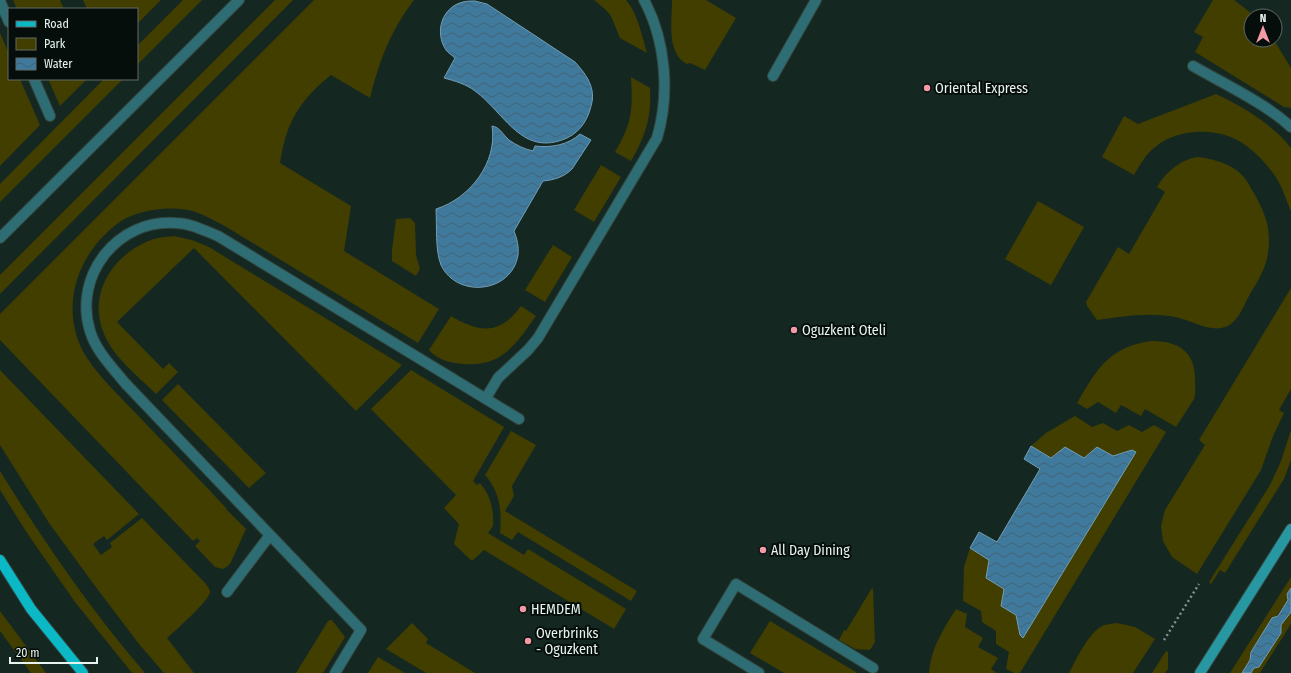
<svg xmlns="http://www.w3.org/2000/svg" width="1291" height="673" viewBox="0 0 1291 673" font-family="'Fira Sans Condensed',sans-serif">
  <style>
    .green { fill: #413e00 }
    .water { fill: url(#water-waves); stroke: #729eb5 }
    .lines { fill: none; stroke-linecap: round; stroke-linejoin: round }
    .lane-casing { stroke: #32443e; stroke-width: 12 }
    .street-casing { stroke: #32443e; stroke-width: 12 }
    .secondary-casing { stroke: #32443e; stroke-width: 12 }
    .primary-casing { stroke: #32443e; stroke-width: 12 }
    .path { stroke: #84938e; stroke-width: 2.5; stroke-dasharray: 2 3; stroke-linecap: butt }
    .lane { stroke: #2f6d74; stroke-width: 10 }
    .street { stroke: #2f6d74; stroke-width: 10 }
    .secondary { stroke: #2797a2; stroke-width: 10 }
    .primary { stroke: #0ab8c6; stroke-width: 10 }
    .poi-dot { fill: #f39aa7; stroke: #060e0b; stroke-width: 1.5 }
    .labels { text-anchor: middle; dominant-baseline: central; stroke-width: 4; stroke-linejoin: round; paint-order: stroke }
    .poi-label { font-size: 14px; fill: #e8f4f0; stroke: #060e0b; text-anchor: start }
  </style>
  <defs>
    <pattern id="water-waves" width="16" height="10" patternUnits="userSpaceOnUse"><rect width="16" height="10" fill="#3f799c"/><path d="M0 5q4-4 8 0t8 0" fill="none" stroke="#426376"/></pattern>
  </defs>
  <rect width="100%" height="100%" fill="#142721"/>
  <path class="green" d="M13,0H60L64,9H17Z
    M83,0H161L137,24V9H87Z
    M183,0H202L137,65V46Z
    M275,0H293L0,294V275Z
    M314,0H414C390,32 380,59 370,98L331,75C299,101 286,123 280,163L351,206L344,251L439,309L418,343L223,225C213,220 203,214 192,211C171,205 134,210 117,224C75,256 58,312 87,358C103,382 128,404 148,426C174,453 201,481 227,509L225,511L227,510L246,529L231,562L228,566L223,569L215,567L195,546L200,541L197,538L193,541L0,340V314Z
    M594,0H626C638,14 642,36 647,53L620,38L611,16L606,10Z
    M672,0H706L736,18L705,70L690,63L687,64C666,53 672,20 672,0Z
    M1213,0H1234L1255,16H1251V40H1274L1291,68V108L1284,107L1195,52L1203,37L1194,32Z
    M0,33L9,54V79H20L40,125L0,166Z
    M631,77L650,88C652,117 645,137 631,161L615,152C632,124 633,109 631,77Z
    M48,79H87L60,106Z
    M104,79H123L0,202V184Z
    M1216,94C1244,107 1272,124 1291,148V211C1285,198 1282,185 1273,173C1264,161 1251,147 1237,140C1213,127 1175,129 1154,148C1145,155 1140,165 1134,175L1102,157L1124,116L1138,124Z
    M1198,157C1213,159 1230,163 1242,175C1246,179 1249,185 1252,190C1264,210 1272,228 1268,253C1266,268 1258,281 1250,294C1244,305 1239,320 1228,326C1211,334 1192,320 1175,317C1149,312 1123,316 1097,320L1087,306L1086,302L1118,247L1129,254L1165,192L1157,187C1166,172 1181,159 1198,157Z
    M601,165L621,177L594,222L574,210Z
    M1038,201L1084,227L1051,285L1005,259Z
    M410,218L415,223L416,255L420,269L416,276L392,261V250L396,219Z
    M174,236L192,240L209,247L402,365L356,411L194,248L117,322L163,369L169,363L178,372L156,394C138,376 114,358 104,334C88,297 110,259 144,243C153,238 164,237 174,236Z
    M553,245L572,257L545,302L525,290Z
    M1291,288V389L1279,410L1284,413L1273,436L1261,470L1197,574L1172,557L1163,541L1161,526L1165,510L1205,445L1199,440Z
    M521,306L536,316C515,345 502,367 463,364C450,363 438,360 429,350L451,316C479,333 500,335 521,306Z
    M1151,341C1177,341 1194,350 1195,377C1195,385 1196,392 1194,399L1176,427L1145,409L1141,416L1121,405L1116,413L1098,402L1087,409L1077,403C1097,369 1109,347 1151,341Z
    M0,370L139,514L107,540L104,536L93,544L101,555L112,547L110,543L142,518L206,584C207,586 210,589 210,592C209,601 175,631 167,638L194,673H164L139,644L95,586L49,523L0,445Z
    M411,370L504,427L473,481L477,485L480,483C491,496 494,510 493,526L488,533L524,555L528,549L626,609L614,629L484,550L472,561L454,544L459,524L444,508L456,495L371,409Z
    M178,384L266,473L249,488L162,400Z
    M1075,416L1092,427L1103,423L1117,431L1129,425L1142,432L1154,425L1166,432L1020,673H1014L1006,669L1009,652L996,644V631L982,622L981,611L963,601L964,567L970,548L989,560L1005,589L1016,615L1020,635L1132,450L1113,456L1051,458L1031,446L1046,433Z
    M1291,430V460L1284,479L1225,573L1220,570L1211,584L1209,582L1270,485L1281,461Z
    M511,431L536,445L512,486L514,496L505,511L637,591L631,601L518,532L512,540L500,533C502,511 500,492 485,475Z
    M0,471C44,542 91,610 145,673H132L75,602L29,536L0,490Z
    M1291,577V588L1287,594L1288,600L1251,652L1250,660L1242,673H1230Z
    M872,588L873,589L875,642L870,650L855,649L839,640L844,630L846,631Z
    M956,609L967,614L965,627L983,638L978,647L998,658L991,669L997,673H929C931,648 943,630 956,609Z
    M0,611L46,673H31L0,631Z
    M1290,612H1291V624L1260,673H1251L1254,668L1259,667L1281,633V625Z
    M330,620H332L345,637L323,673H296L328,621Z
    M770,621L856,672V673H784L750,653Z
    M412,623L428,639L426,643L475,673H426L386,649Z
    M1117,623L1135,627L1155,639L1133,673H1069C1076,660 1089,631 1104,625C1108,624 1113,624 1117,623Z
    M1166,651L1168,652V669L1165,673H1152Z
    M378,657L405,673H368Z"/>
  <path class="water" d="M475,1L487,4L575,62C585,73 595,86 592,102C589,117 582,131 567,138C522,158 505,113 475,91C466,84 455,81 444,78L455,58C452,55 448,53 446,50C434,32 442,7 463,2C466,1 471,1 475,1Z
    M492,126C500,127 503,135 509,140C516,145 524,149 533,151L535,146C551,148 568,145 580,134L591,140L572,169C564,177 554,180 543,181L514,231C517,239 519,246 518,255C512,293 457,299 441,265C435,250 437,226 436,209C469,199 498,163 492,126Z
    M1031,446L1051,458L1065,447L1084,458L1097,447L1113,456L1132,450L1136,452L1023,638L1020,635L1016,615L1001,606L1004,589L986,578L989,560L970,548L979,532L997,542L1040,469L1024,459Z
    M1291,588V612L1281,625V633L1259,667L1254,668L1251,673H1242L1250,660L1251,652L1272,618L1278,616L1288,600L1287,594Z"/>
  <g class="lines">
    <g class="lane-casing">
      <path id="lane" d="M0,1L9,22
        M1193,66C1224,84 1265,103 1291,127
        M773,76L816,0
        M34,79L50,116
        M486,398L498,378L528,350L538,338L657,138C670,94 666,41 644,0
        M270,535L125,383C112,367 96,351 90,331C73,276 117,219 175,223C190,223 203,230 218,236L519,419
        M227,592L270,535L361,630L335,673
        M759,673L703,639L736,584L873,668"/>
    </g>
    <g class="street-casing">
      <path id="street" d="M0,238L239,0"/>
    </g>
    <g class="secondary-casing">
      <path id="secondary" d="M1200,673L1291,529"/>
    </g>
    <g class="primary-casing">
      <path id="primary" d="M0,560L31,609L83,673"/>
    </g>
    <path class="path" d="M1164,640L1199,584"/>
    <use href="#lane" class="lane"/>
    <use href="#street" class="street"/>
    <use href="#secondary" class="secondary"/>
    <use href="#primary" class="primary"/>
  </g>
  <g class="poi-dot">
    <circle cx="927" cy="88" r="4"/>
    <circle cx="794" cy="330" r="4"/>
    <circle cx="763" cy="550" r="4"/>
    <circle cx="523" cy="609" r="4"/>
    <circle cx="528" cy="641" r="4"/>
  </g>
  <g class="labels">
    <g class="poi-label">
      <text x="935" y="88">Oriental Express</text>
      <text x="802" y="330">Oguzkent Oteli</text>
      <text x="771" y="550">All Day Dining</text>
      <text x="531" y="609">HEMDEM</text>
      <text x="536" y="633">Overbrinks<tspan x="536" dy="16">- Oguzkent</tspan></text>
    </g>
  </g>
  <rect x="8" y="8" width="130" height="72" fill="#060e0b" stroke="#606a67"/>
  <rect x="16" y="21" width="20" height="6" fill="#0ab8c6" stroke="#606a67"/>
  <text x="44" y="28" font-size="12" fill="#e8f4f0">Road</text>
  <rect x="16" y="38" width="20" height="12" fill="#413e00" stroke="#606a67"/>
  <text x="44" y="48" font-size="12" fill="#e8f4f0">Park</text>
  <rect x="16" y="58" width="20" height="12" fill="url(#water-waves)" stroke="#606a67"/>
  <text x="44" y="68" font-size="12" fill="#e8f4f0">Water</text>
  <g transform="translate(1263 28)"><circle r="19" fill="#060e0b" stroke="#606a67"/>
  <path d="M0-3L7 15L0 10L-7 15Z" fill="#f39aa7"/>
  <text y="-6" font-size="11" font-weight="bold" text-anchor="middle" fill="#e8f4f0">N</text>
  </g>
  <path d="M10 657v6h87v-6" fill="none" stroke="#e8f4f0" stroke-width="2"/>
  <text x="16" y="657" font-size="12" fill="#e8f4f0" stroke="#060e0b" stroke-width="3" paint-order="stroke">20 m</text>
</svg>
